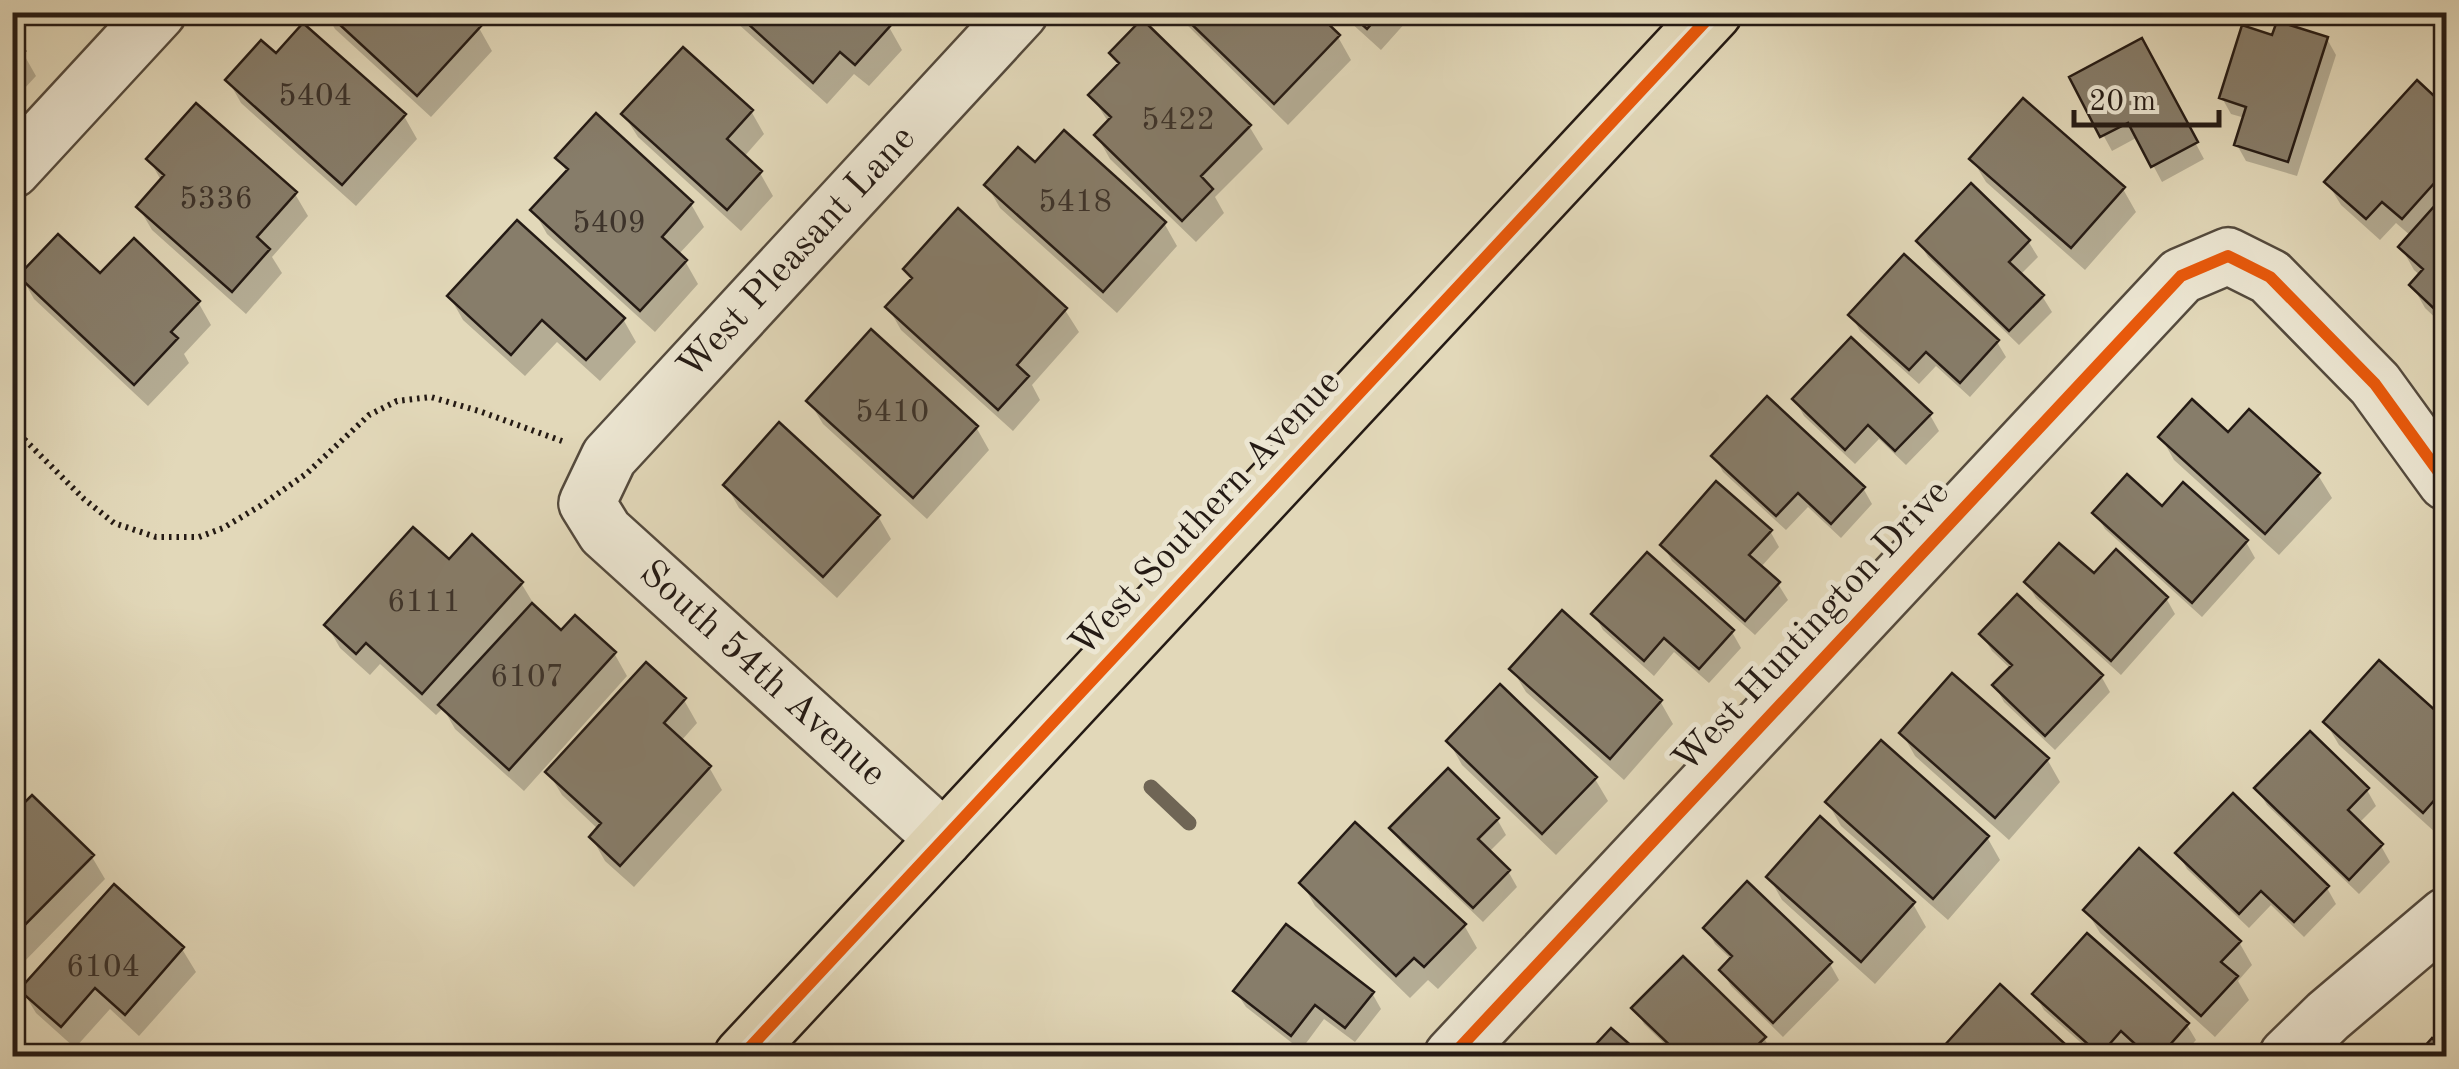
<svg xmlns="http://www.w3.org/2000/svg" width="2459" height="1069" viewBox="0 0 2459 1069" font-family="'Old Standard TT',serif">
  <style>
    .shadow { fill: #0003 }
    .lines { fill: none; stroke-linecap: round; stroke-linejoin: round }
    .stream { stroke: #6f6555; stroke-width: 15 }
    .building { fill: #877d6a; stroke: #241a14; stroke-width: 2.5 }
    .minor-casing { stroke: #544a3d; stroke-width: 60 }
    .major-casing { stroke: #241a14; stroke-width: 60 }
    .path { stroke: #241a14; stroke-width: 6; stroke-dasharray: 2.5 5; stroke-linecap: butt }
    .minor { stroke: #ece6d2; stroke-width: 55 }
    .major { stroke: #e2d8b9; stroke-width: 55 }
    .cycleway-casing { stroke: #ece6d2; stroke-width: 19 }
    .cycleway { stroke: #e8590c; stroke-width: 12 }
    .labels { text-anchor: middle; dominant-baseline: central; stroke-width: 10; stroke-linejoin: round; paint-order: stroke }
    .number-label { font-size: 32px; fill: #3d332a }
    .street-label { font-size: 38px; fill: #241a14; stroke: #ece6d2 }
  </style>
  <rect width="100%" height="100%" fill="#e2d8b9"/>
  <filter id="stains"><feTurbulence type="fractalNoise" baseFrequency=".002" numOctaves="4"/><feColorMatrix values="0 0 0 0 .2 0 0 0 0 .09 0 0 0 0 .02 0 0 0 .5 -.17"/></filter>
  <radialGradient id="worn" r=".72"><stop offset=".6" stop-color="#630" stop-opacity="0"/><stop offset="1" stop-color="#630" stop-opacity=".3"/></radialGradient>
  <path class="shadow" d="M325,12H462L479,28L492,51L431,117L335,29Z
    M725,12H873L889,27L902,50L869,86L854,74L827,104Z
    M1174,12H1313L1338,37L1351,60L1288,125Z
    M1339,12H1415L1381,50Z
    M2274,38L2327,39L2336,55L2297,176L2246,161L2237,145L2245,118L2231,114L2222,98Z
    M2141,41L2204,159L2162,182L2138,137L2112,151L2072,78Z
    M12,43L23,53L36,76L12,102Z
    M1112,53L1249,126L1263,149L1215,197L1224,213L1196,242L1110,159L1097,136L1109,123L1091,95L1119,66Z
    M276,57L404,116L417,139L356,206L241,103L228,80Z
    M2417,84L2446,111V328L2425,308L2412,285L2421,276L2414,270L2401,247L2411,236L2396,223L2380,240L2341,205L2327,182Z
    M751,111L764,134L743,158L760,173L773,196L741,231L638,137L624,115Z
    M559,158L691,204L704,227L678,255L685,261L698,284L655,332L547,234L534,211L567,173Z
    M149,159L295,194L308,216L272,257L282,273L246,314L152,230L139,208L162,182Z
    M1972,159L2123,189L2136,212L2085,270L1986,182Z
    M1035,165L1164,223L1177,246L1117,313L1000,208L987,185Z
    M2028,241L2038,257L2020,275L2042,296L2052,312L2019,345L1928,257L1919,242Z
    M906,269L1065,310L1079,332L1032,385L1040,400L1013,431L901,330L888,307L913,281Z
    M21,276L100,277L198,302L211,325L184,354L189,363L148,406L34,299Z
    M450,297L623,319L636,342L600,381L557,342L525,376L463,320Z
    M1851,315L1997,342L2006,357L1970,397L1936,366L1919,384L1860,331Z
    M1795,400L1930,415L1939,431L1906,465L1879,439L1855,464L1804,416Z
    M809,401L976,427L989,450L927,519L823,424Z
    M2249,412L2318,475L2332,498L2279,555L2174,460L2161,437L2228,435Z
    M1714,456L1863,488L1872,504L1841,538L1808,507L1786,530L1723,472Z
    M726,485L878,516L891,539L837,598L739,508Z
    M2096,514L2246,542L2255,558L2202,617L2105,529Z
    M1770,531L1779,547L1760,568L1778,584L1788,600L1755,635L1672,561L1663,545Z
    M449,562L521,583L535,606L561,633L614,653L627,676L524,791L455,729L443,708L436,715L380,664L370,675L340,648L327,625Z
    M2094,577L2166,598L2175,614L2121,675L2036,598L2027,583Z
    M1594,614L1732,632L1741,648L1709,683L1674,652L1654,676L1603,630Z
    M1982,635L2101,676L2110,692L2055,750L2004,702L1995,686L2011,669L1992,651Z
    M2379,663L2446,724V824L2437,834L2339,745L2326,723Z
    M1512,669L1660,701L1673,724L1624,780L1526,692Z
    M684,700L697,723L681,741L709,767L722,790L634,887L605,861L592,838L599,830L562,795L548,772Z
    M1902,733L2047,759L2060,782L2009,840L1915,756Z
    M1449,742L1595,779L1608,801L1556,855L1462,765Z
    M12,782L27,804L92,857L105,879L20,966L12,959Z
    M2257,789L2367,790L2376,806L2358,824L2381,846L2390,862L2359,894L2267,805Z
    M1828,803L1987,837L2000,860L1948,920L1841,826Z
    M1497,819L1506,835L1489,852L1508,871L1517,887L1483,922L1402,844L1393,828Z
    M2178,853L2327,888L2336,904L2304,937L2271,905L2249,928L2187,869Z
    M1769,877L1913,904L1926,927L1875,984L1782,900Z
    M1302,883L1464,925L1477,948L1438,989L1428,980L1410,998L1315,906Z
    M114,888L182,949L196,972L139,1036L110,1009L75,1048L36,1013L22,990Z
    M2086,910L2239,942L2252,965L2238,981L2249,1000L2215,1037L2100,933Z
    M1706,928L1830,964L1839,980L1783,1037L1731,986L1722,971L1732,960L1715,944Z
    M2000,988L2075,1056H1951L1946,1047Z
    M1236,992L1372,993L1381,1009L1355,1042L1324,1019L1301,1050L1246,1007Z
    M2035,995L2187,1025L2196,1040L2182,1056H2143L2131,1045L2121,1056H2096L2044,1010Z
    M1635,1008L1764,1038L1773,1054L1770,1056H1677L1644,1024Z"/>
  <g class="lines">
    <path class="stream" d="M1151,787L1189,823"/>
  </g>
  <path class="building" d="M326,12H466L481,26L417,96Z
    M735,12H877L891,25L855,65L840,52L813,83Z
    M1179,12H1316L1340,35L1274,104Z
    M1348,12H1382L1367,29Z
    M1142,19L1251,125L1201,176L1213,189L1182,221L1094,135L1111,117L1088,95L1119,63L1109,53Z
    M2277,21L2328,37L2288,162L2234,145L2246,107L2219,98L2242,25L2272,35Z
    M303,23L406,114L342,185L225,80L261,40L276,53Z
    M2142,38L2198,142L2151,167L2128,123L2100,137L2069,77Z
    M12,40L25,51L12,65Z
    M683,47L753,110L727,139L762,171L727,210L621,114Z
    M2417,80L2446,107V170L2402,219L2382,202L2366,219L2324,182Z
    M2023,98L2125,187L2071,248L1969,159Z
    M196,103L297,192L257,237L270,249L232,292L136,207L164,175L146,159Z
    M596,113L693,202L662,237L687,260L640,311L530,210L568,169L555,158Z
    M1064,130L1166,222L1103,292L984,185L1018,147L1035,162Z
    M1971,183L2030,240L2009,262L2044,295L2009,331L1916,241Z
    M2446,193V315L2444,318L2409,285L2423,269L2398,247Z
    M958,208L1067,308L1017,365L1029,376L998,410L885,307L912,278L903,269Z
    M517,220L625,318L586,360L542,320L511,355L447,296Z
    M58,234L100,273L134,238L200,301L171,332L178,338L134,385L18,276Z
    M1904,254L1999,340L1960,383L1926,352L1909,370L1848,315Z
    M871,329L978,426L913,498L806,401Z
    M1851,337L1932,413L1895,451L1868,425L1845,450L1792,399Z
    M1767,396L1865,487L1831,524L1798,493L1776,516L1711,456Z
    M2192,399L2228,432L2249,409L2320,473L2265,534L2158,437Z
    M779,422L880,515L823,577L723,485Z
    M2127,474L2162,506L2183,482L2248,540L2192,603L2092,513Z
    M1716,481L1772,530L1749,555L1780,582L1745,621L1660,545Z
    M413,527L449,559L472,534L523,582L422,694L366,643L356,654L324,625Z
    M2059,543L2094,573L2116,549L2168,597L2111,661L2024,582Z
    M1647,552L1734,630L1699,669L1664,638L1644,661L1591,614Z
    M2017,594L2103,675L2045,736L1992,685L2012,665L1979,634Z
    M532,603L561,630L575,615L616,652L509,770L438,705Z
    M1562,610L1662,700L1610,759L1509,669Z
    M2379,660L2446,720V787L2423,813L2323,722Z
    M646,662L686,698L664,723L711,766L620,866L589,837L601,823L545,772Z
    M1952,673L2049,758L1995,818L1899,733Z
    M1500,684L1597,777L1542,834L1446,741Z
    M2310,731L2369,788L2348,810L2383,844L2349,880L2254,788Z
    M1881,740L1989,836L1933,899L1825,802Z
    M1448,768L1499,818L1478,839L1510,870L1473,908L1389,828Z
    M2233,793L2329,886L2294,922L2261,891L2239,914L2175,853Z
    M32,795L94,855L12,938V815Z
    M1820,816L1915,902L1861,962L1766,877Z
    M1355,822L1466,924L1424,967L1414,958L1396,976L1299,883Z
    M2139,848L2241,941L2221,962L2238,976L2201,1016L2083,910Z
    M1747,881L1832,962L1773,1023L1719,970L1732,956L1703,928Z
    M114,884L184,947L125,1015L95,988L61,1027L19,990Z
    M1286,924L1374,992L1345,1028L1315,1005L1291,1036L1233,991Z
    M2087,933L2189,1023L2160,1056H2148L2121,1031L2100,1055L2032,994Z
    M1683,956L1766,1037L1746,1056H1681L1631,1008Z
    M2000,984L2078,1056H1954L1943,1047Z
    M1611,1028L1643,1056H1585Z
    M2432,1038L2446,1051V1056H2416Z"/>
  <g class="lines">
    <g class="minor-casing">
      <g id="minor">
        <path d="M12,170L158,12"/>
        <path id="s1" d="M944,839L605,532L587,503L609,457L1020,12"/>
        <path d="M1452,1056L2181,276L2228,256L2270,277L2375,384L2446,482"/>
        <path d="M2287,1056L2328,1016L2446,916"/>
      </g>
    </g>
    <g class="major-casing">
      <path id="major" d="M742,1056L1714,12"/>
    </g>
    <path class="path" d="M12,431L23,438L84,499L114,523L156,537H199L223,528L260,506L306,474L369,415L397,401L431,397L479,411L562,441"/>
    <use href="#minor" class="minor"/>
    <use href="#major" class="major"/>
    <g class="cycleway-casing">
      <path id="cycleway" d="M742,1056L1714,12
        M1452,1056L2181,276L2228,256L2270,277L2375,384L2446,482"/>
    </g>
    <use href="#cycleway" class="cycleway"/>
  </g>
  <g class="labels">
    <g class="number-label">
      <text x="315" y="97">5404</text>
      <text x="1178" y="121">5422</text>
      <text x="216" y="200">5336</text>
      <text x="1075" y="203">5418</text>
      <text x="609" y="224">5409</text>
      <text x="892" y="413">5410</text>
      <text x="424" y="603">6111</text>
      <text x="527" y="678">6107</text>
      <text x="103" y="968">6104</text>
    </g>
    <g class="street-label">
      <text stroke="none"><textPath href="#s1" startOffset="820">West Pleasant Lane</textPath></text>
      <text transform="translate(1206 514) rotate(-47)">West Southern Avenue</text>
      <text transform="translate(1812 627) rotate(-47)">West Huntington Drive</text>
      <text transform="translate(762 674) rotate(42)">South 54th Avenue</text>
    </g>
  </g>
  <rect width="2459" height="1069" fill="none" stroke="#e2d8b9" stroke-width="50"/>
  <rect x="15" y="15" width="2429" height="1039" fill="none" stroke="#241a14" stroke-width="5"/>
  <rect x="25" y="25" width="2409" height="1019" fill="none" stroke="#241a14" stroke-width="2.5"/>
  <path d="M2074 110v15h145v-15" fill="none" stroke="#241a14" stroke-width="5"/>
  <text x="2089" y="110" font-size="30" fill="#241a14" stroke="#ece6d2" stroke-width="8" paint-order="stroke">20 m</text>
  <rect width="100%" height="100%" filter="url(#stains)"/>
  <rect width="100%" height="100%" fill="url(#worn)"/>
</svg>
